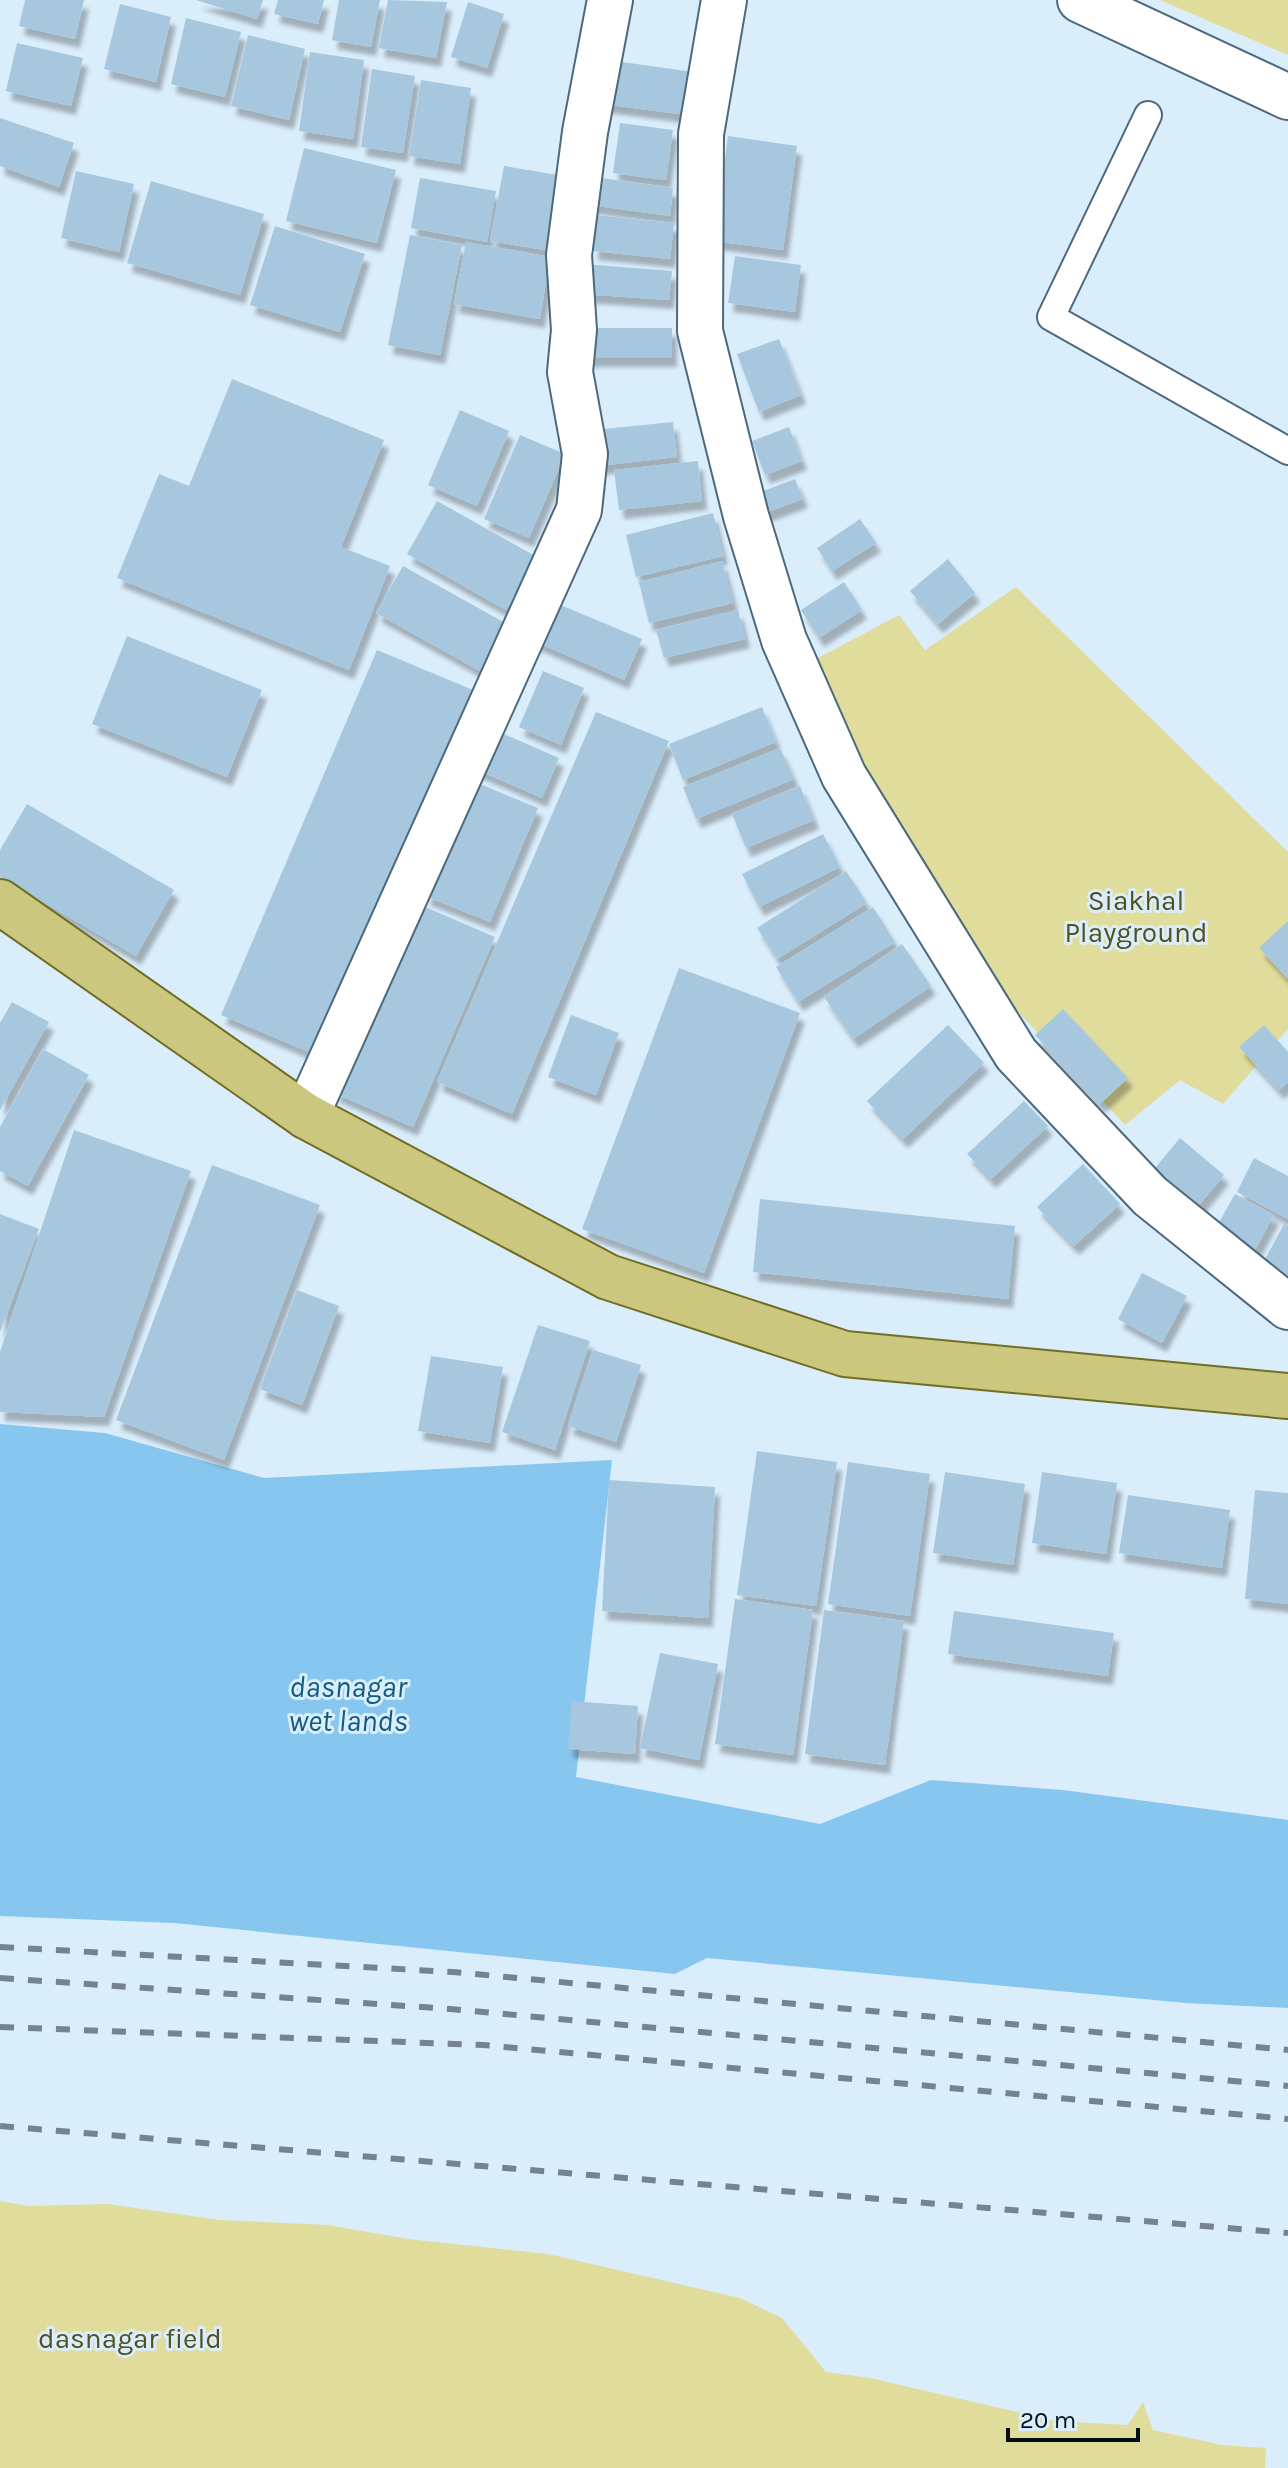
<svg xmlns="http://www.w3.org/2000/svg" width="1288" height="2468" viewBox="0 0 1288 2468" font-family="Karla,sans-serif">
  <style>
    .green { fill: #e0dc9c }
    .water { fill: #87c6ef }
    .building { fill: #a7c7de; filter: url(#shadow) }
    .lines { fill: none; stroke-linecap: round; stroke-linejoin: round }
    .lane-casing { stroke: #4c697d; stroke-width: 30 }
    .street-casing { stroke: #4c697d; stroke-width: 48 }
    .primary-casing { stroke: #706e23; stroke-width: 48 }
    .lane { stroke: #fff; stroke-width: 26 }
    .street { stroke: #fff; stroke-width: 44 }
    .primary { stroke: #cbc77f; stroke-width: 44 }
    .rail { stroke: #74838e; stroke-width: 6; stroke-dasharray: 14 14; stroke-linecap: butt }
    .labels { text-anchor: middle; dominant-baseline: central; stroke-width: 6; stroke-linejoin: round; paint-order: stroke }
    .park-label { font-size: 28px; fill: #54511f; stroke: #daedfb }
    .water-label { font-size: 30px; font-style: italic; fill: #115c84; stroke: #daedfb }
  </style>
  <defs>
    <filter id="shadow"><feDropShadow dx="5" dy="9" stdDeviation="2" flood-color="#0004"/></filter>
  </defs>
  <rect width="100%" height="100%" fill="#daedfb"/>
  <path class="green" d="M1160,0H1288V55Z
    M1016,587L1288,852V1029L1223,1104L1180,1080L1125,1125L991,983L843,738L818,658L899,615L925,650Z
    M0,2201L29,2206L107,2204L220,2220L328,2225L408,2239L548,2254L740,2298L782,2318L826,2372L870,2378L1056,2421L1128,2425L1143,2402L1153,2430L1222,2445L1266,2448L1265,2468H0Z"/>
  <path class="water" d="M0,1424L105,1433L264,1478L612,1460L576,1777L820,1824L931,1780L1063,1790L1288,1820V2008L1186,2003L707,1958L675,1974L174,1923L0,1916Z"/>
  <path class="building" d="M25,0H84L75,39L19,26Z
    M196,0H263L257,19Z
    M278,0H324L318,24L274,14Z
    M339,0H380L371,47L332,40Z
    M388,0L447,2L436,58L379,48Z
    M468,2L504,14L487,68L451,57Z
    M120,4L171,17L156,82L104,69Z
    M186,18L241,32L225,97L171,84Z
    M248,35L305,49L289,120L231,106Z
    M17,43L83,58L71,106L6,91Z
    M310,52L364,60L353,139L299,131Z
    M608,60L693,72L687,115L603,104Z
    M372,69L415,76L403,153L361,147Z
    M421,80L471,88L460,164L409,156Z
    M0,118L74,143L59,187L0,166Z
    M620,123L673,130L666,180L613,173Z
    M728,136L797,146L783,250L714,241Z
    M304,148L396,170L377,243L286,221Z
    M504,166L564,176L551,251L490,241Z
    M76,171L134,184L119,252L61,238Z
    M587,176L673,188L670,216L583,204Z
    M420,178L496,191L487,242L411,228Z
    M151,181L264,214L240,295L127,263Z
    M596,215L674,223L670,259L593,251Z
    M275,226L365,254L340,332L250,305Z
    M410,235L462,245L440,355L388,345Z
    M466,242L550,257L540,319L454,304Z
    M735,256L801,265L795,312L728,303Z
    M584,264L672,271L669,300L582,294Z
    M586,328H672V358H587Z
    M779,339L801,395L759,412L737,354Z
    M232,379L384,440L341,547L390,566L349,670L117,578L159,474L189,486Z
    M460,410L509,431L477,506L428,485Z
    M673,422L677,457L598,466L594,430Z
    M789,427L802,461L765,475L752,441Z
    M520,435L565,454L529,538L484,519Z
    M698,461L702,501L619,510L614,470Z
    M795,479L803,499L765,513L758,493Z
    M437,501L537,557L506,610L407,554Z
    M713,513L723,556L636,577L626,535Z
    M860,519L876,543L832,571L817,548Z
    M948,559L975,593L938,624L910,591Z
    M722,561L733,603L649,623L639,582Z
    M403,566L507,624L480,671L376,613Z
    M844,582L862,610L819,638L801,610Z
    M546,599L642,639L624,680L529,639Z
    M738,610L745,639L664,658L656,630Z
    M127,636L262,690L227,777L92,724Z
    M377,650L478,692L321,1057L221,1015Z
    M543,671L584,688L561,745L519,727Z
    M762,707L776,742L683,780L669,744Z
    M596,712L669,741L512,1114L437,1082Z
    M490,728L559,758L542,798L473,768Z
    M780,748L794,779L696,819L683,787Z
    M475,782L538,808L490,922L425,896Z
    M800,786L814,820L746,848L732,814Z
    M27,804L174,890L136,956L0,877V850Z
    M823,834L840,867L759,907L742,874Z
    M846,871L867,903L777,959L757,928Z
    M416,903L495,937L413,1127L334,1093Z
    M873,907L895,942L798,1002L776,967Z
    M1288,921V979L1259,948Z
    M902,944L931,986L853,1039L824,997Z
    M679,968L800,1013L704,1273L582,1229Z
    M12,1002L49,1022L0,1110V1023Z
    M1063,1009L1128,1078L1100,1104L1035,1035Z
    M571,1015L619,1033L596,1095L548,1077Z
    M948,1025L984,1063L903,1139L867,1101Z
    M1264,1025L1288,1052V1082L1279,1090L1239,1047Z
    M43,1049L89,1075L28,1186L0,1171V1127Z
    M1024,1101L1048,1126L991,1179L967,1154Z
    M74,1130L191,1171L104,1417L0,1412V1352Z
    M1180,1138L1224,1175L1194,1211L1150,1174Z
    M1254,1158L1288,1176V1219L1237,1192Z
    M1083,1164L1120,1204L1074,1246L1037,1207Z
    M212,1165L320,1205L224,1460L116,1420Z
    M1235,1194L1274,1215L1249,1261L1209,1240Z
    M760,1199L1015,1226L1008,1299L753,1272Z
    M0,1214L39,1229L0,1332Z
    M1284,1224L1288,1226V1293L1256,1276Z
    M1142,1273L1187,1296L1162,1343L1118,1319Z
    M297,1290L339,1306L302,1405L260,1389Z
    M538,1325L590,1341L555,1450L502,1432Z
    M593,1350L641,1365L616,1442L568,1426Z
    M431,1356L503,1367L490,1443L418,1431Z
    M757,1451L837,1462L816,1606L737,1595Z
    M848,1462L930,1474L910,1616L828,1604Z
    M945,1472L1025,1484L1013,1565L933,1553Z
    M1042,1472L1117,1483L1106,1554L1032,1543Z
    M609,1480L715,1487L708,1618L602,1611Z
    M1255,1490L1288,1493V1604L1245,1599Z
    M1128,1495L1230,1510L1222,1568L1119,1553Z
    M735,1599L813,1610L793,1755L715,1744Z
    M824,1610L904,1621L885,1765L805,1754Z
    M954,1611L1114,1633L1108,1676L948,1654Z
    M660,1653L718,1664L699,1760L640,1748Z
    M572,1701L638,1706L635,1754L568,1749Z"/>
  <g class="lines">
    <g class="lane-casing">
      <path id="lane" d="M1148,115L1051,317L1288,451"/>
    </g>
    <g class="street-casing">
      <path id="street" d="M724,0L701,134L700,331L746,516L784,640L844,776L1016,1054L1150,1196L1288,1307
        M1080,0L1288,97
        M306,1116L579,510L585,454L570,372L574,330L569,255L585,132L610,0"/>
    </g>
    <g class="primary-casing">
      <path id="primary" d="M0,902L306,1116L608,1277L845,1354L1288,1396"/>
    </g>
    <use href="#lane" class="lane"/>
    <use href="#street" class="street"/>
    <use href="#primary" class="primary"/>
    <path class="rail" d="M0,1947L453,1972L1288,2050
      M0,1978L450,2009L1288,2086
      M0,2027L483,2045L1288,2119
      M0,2126L1288,2233"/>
  </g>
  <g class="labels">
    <g class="park-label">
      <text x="1136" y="900">Siakhal<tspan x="1136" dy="32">Playground</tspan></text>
      <text x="130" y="2338">dasnagar field</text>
    </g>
    <g class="water-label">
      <text x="348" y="1687">dasnagar<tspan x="348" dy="34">wet lands</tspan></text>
    </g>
  </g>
  <path d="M1008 2428v12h130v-12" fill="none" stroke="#050f17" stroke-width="4"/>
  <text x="1020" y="2428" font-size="24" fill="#050f17" stroke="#daedfb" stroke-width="6" paint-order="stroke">20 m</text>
</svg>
